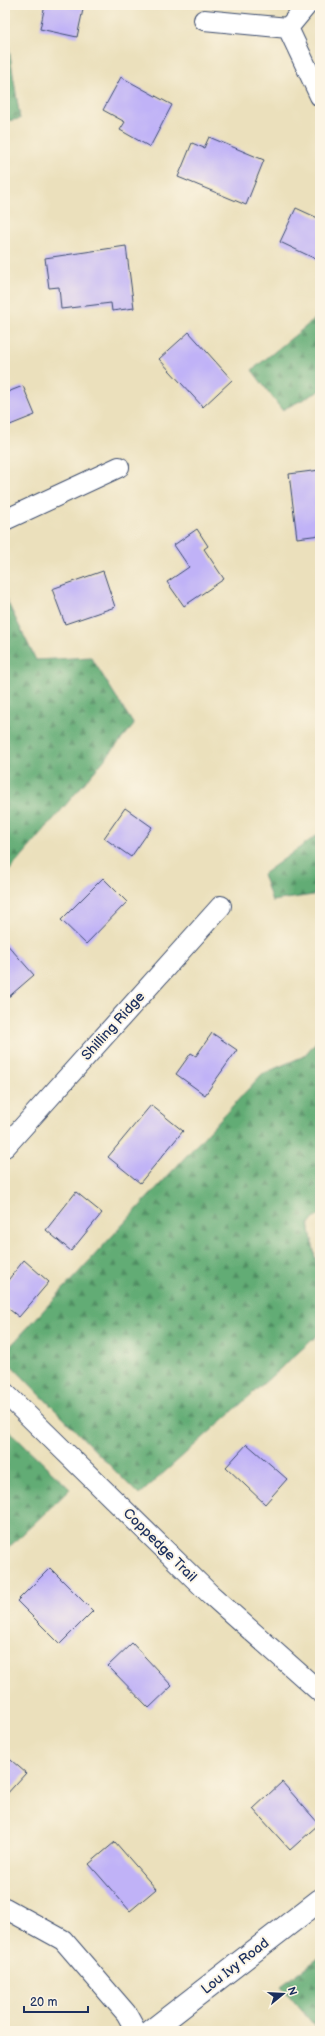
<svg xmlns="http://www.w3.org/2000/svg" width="325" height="2036" viewBox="0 0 325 2036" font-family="'Balsamiq Sans',sans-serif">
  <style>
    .forest { fill: url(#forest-firs); stroke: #3e6e69 }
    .building { fill: #c0b2f7 }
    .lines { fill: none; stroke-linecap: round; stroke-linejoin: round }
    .minor-casing { stroke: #3a4a6c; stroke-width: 22 }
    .tertiary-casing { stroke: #3a4a6c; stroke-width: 24 }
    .minor { stroke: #fff; stroke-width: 20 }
    .tertiary { stroke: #fff; stroke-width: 22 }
    .labels { text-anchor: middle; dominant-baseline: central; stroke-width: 4; stroke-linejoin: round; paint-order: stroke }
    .street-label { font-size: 14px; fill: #1b2f5e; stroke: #fcf5e5 }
  </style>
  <defs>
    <pattern id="forest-firs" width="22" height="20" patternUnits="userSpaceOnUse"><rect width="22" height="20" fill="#62ac74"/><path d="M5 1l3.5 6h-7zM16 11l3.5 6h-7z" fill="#508c62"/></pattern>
  </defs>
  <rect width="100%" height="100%" fill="#fcf5e5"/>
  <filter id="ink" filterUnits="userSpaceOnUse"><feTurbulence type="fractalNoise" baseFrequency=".025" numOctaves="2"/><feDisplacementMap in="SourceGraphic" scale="8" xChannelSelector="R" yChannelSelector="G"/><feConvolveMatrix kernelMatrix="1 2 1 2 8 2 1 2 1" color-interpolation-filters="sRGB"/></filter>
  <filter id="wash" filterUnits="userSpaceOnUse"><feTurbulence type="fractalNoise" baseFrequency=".012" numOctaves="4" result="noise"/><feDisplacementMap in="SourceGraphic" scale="16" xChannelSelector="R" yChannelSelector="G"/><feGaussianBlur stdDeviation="0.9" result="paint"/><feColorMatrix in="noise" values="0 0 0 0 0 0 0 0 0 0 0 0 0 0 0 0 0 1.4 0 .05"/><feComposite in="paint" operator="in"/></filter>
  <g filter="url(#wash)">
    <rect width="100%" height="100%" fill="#ebe0bc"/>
    <path class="forest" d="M5,23L20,119L5,121Z
      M320,315V391L282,410L252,370Z
      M5,597L36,660L91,657L134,725L10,870L5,871Z
      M320,833V894L272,901L263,874Z
      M320,1037V1214L309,1223L320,1285V1333L139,1495L5,1359V1352L262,1074L304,1056Z
      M5,1427L70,1489L5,1551Z
      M320,1957V2031H319L281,1986Z"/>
    <g id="blocks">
      <path class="building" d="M45,5H84L77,37L40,29Z
        M121,77L172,105L150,147L120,130L125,122L103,110Z
        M209,137L264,160L246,205L178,177L192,143L204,148Z
        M296,208L320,219V261L280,242Z
        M126,246L134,308L112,311L111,303L61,309L59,287L49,288L45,258Z
        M189,332L232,380L203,407L159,359Z
        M23,386L35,415L5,427V393Z
        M320,470V535L297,538L289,474Z
        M197,529L208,546L204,549L224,579L184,606L167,582L189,567L174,545Z
        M103,571L115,607L65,624L52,589Z
        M125,808L152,827L131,857L104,838Z
        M103,878L127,902L86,944L61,920Z
        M5,942L34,975L5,1000Z
        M212,1033L237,1050L205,1095L176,1074L191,1053L196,1056Z
        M151,1105L183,1131L140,1183L108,1157Z
        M76,1192L102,1213L71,1251L46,1230Z
        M24,1260L49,1282L19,1317L5,1306V1284Z
        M247,1444L287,1479L265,1504L226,1467Z
        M50,1568L93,1611L60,1644L17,1601Z
        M132,1643L172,1686L149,1708L108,1666Z
        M5,1755L26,1773L5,1796Z
        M282,1782L319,1824L290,1850L253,1809Z
        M115,1842L156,1889L130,1911L89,1864Z"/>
    </g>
  </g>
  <g filter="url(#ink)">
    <use href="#blocks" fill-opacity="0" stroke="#3a4a6c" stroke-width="1"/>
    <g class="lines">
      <g class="minor-casing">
        <path id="minor" d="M307,5L288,28L320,96
          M204,20L288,28
          M5,520L119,467
          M5,1147L221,906
          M5,1393L210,1594L320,1692
          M5,1908L63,1940L126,2013L136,2031"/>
      </g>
      <g class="tertiary-casing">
        <path id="tertiary" d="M151,2031L320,1900"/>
      </g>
      <use href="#minor" class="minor"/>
      <use href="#tertiary" class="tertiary"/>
    </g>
  </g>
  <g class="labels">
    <g class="street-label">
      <text transform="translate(113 1026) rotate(-48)">Shilling Ridge</text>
      <text transform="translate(160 1545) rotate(45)">Coppedge Trail</text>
      <text transform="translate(235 1966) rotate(-38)">Lou Ivy Road</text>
    </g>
  </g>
  <rect width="325" height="2036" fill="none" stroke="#fcf5e5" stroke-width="20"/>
  <g transform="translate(283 1994) rotate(72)" stroke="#fcf5e5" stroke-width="3" paint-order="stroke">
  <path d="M0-3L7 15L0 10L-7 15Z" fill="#1b2f5e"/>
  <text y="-6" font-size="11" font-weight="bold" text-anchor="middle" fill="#1b2f5e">N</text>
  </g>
  <path d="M24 2006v6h64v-6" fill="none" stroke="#1b2f5e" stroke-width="2"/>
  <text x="30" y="2006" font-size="12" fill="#1b2f5e" stroke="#fcf5e5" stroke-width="3" paint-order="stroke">20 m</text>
</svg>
